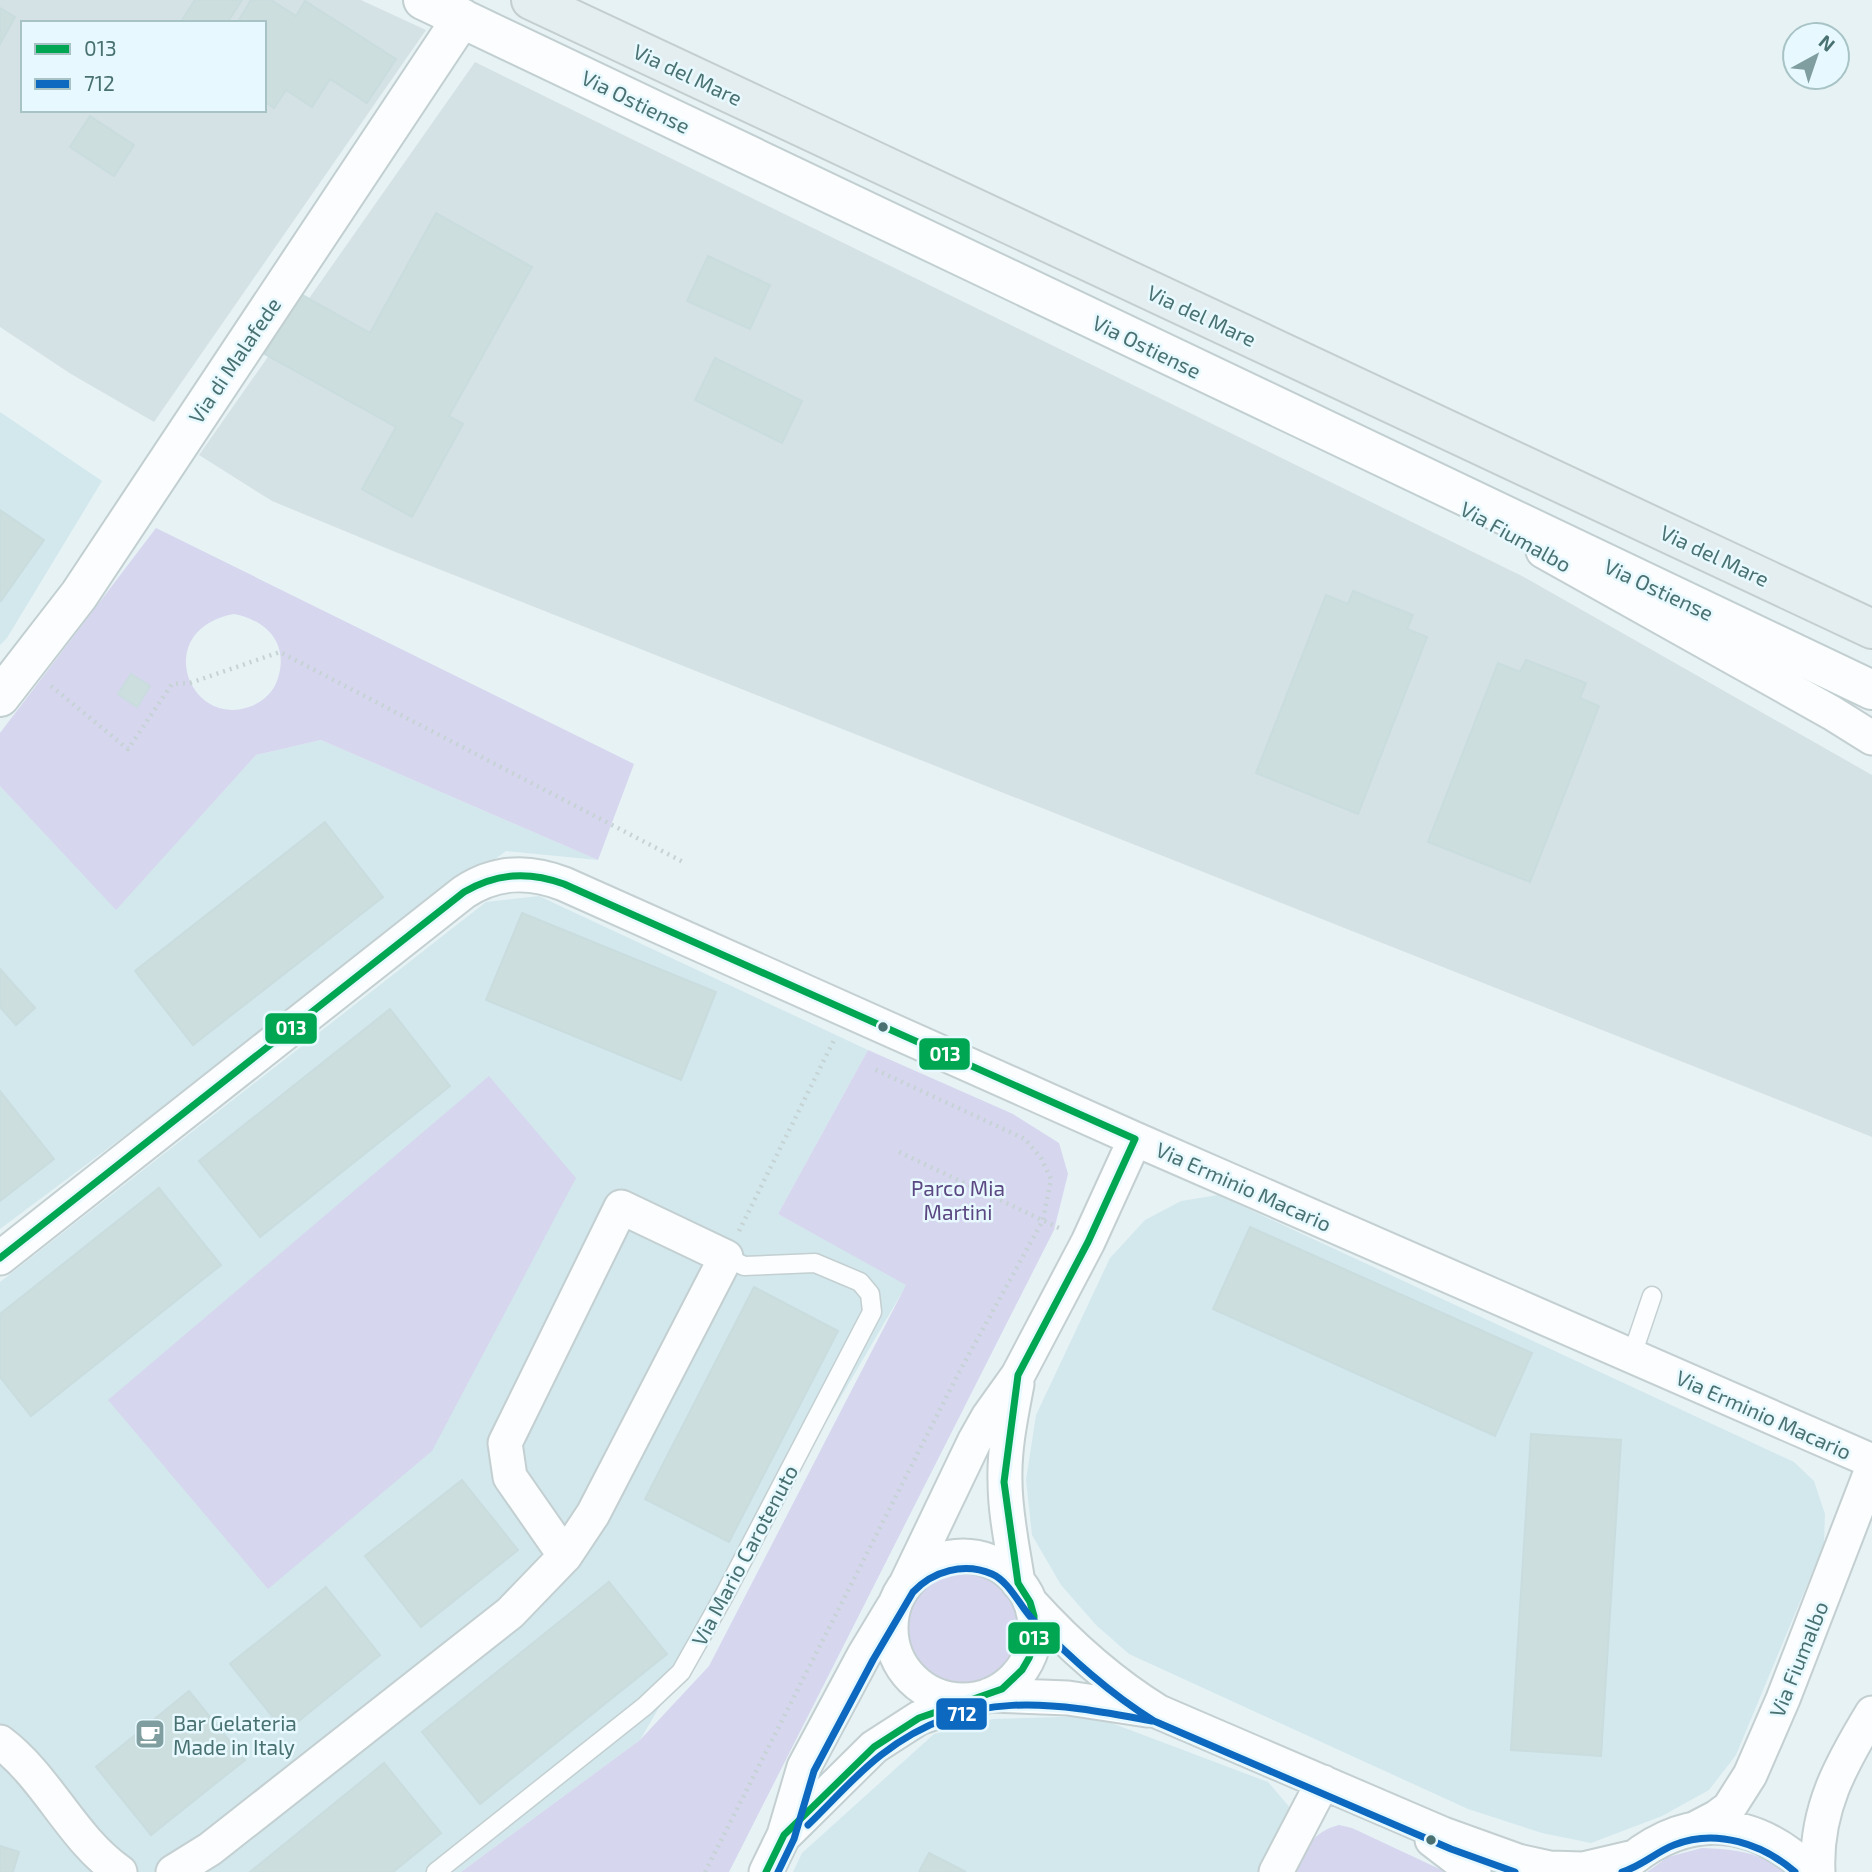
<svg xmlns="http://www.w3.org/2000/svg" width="1872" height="1872" viewBox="0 0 1872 1872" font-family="'Exo 2',sans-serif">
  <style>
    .residential { fill: #d3e8ed }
    .industrial { fill: #d5e2e5; fill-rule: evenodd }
    .green { fill: #d6d6ee; fill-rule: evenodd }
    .building { fill: #cddede; stroke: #c9dcde; stroke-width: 2 }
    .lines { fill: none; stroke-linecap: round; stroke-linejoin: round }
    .lane-casing { stroke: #c3cfd1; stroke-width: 21 }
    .street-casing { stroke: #c3cfd1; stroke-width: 37 }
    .secondary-casing { stroke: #c2cfd1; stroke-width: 42 }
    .primary-casing { stroke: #c4cecf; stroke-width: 42 }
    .path { stroke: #c6d3d4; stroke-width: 4.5; stroke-dasharray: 2 5; stroke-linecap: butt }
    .lane { stroke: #fbfdfe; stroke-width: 18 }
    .street { stroke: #fbfdfe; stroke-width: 33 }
    .secondary { stroke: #fbfdfe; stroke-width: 38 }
    .primary { stroke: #e4eef1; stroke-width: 38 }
    .bus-1-casing { stroke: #e7f9fe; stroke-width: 12 }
    .bus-2-casing { stroke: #e7f9fe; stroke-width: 12 }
    .bus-1 { stroke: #00a651; stroke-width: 7 }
    .bus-2 { stroke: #0c69bf; stroke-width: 7 }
    .bus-dot { fill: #497171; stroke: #e7f9fe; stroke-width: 2.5 }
    .labels { text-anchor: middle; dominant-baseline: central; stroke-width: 5; stroke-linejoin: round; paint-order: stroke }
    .street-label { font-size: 21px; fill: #497171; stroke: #e7f9fe }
    .park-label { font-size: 21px; fill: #5b4782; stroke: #e7f9fe }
    .poi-label { font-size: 21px; fill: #497171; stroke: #e7f9fe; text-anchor: start }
    .line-badge { stroke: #e7f9fe; stroke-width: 2.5 }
    .badge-label { font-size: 19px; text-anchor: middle; font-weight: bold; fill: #fff }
  </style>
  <rect width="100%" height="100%" fill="#e7f2f5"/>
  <path class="residential" d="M0,412L102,481L7,638L0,645Z
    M321,740L598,860L506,851L0,1229V786L116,909L256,755Z
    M539,896L868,1050L778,1214L907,1284L640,1740L461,1872H0V1282L486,902Z
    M1218,1195L1794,1462L1814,1481L1825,1514L1824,1544L1736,1755L1709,1790L1662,1816L1591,1843L1542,1833L1468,1809L1129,1654L1096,1625L1061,1585L1032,1535L1026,1480L1036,1415L1110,1258L1145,1220L1181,1201Z
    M1093,1716L1268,1782L1314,1836L1296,1872H793L802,1853L934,1734L993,1719Z"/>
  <path class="industrial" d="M0,0H361L426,30L154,422L71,374L0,327ZM23,23H264V110H23Z
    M475,62L1524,577L1872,775V1137L393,551L272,501L199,455Z"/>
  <path class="green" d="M156,528L634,764L598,860L321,740L256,755L116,910L0,786V733ZM234,614C266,620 289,643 278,678C274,692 263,702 249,707C187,728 152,629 234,614Z
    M868,1050L1013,1114L1059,1143L1068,1174L1054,1230L729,1872H461L640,1740L709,1666L906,1285L778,1214Z
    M489,1076L576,1178L432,1451L268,1589L108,1400Z
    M903 1631a59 59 0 1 1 118 0a59 59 0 1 1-118 0Z
    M1339,1825L1352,1828L1446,1872H1296C1308,1848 1311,1832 1339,1825Z
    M1702,1848C1734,1849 1760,1852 1786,1872H1647L1668,1857Z"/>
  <path class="building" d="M195,0H242L227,23H180Z
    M251,0H271L296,16L305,1L396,59L367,103L330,79L312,107L286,90L274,108L264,101V23H237Z
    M0,8L15,17L0,44Z
    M90,116L134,145L114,176L70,147Z
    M436,213L532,267L449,416L463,424L412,517L362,489L396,427L265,354L299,293L370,333Z
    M708,256L770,285L750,329L687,301Z
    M715,358L802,401L782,443L695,400Z
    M0,510L44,540L1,601L0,600Z
    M1353,591L1413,615L1407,629L1427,637L1358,814L1256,773L1326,595L1348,604Z
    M1526,660L1586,683L1580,698L1599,706L1530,882L1428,842L1498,663L1520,672Z
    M131,674L150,686L137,707L118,694Z
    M325,822L383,897L193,1045L135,971Z
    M522,913L716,992L681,1080L486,1000Z
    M0,969L35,1008L16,1025L0,1007Z
    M390,1009L450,1086L260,1237L199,1161Z
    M0,1091L54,1159L0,1201Z
    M159,1188L221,1265L31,1416L0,1377V1314Z
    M1250,1227L1532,1353L1495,1436L1213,1309Z
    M754,1287L838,1331L729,1542L645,1499Z
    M1531,1434L1621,1440L1601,1756L1511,1750Z
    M462,1480L518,1550L421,1627L365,1556Z
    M609,1582L667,1654L480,1804L422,1732Z
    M326,1587L380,1655L285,1732L230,1664Z
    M189,1691L245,1760L151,1835L96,1767Z
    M384,1763L441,1833L393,1872H250Z
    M0,1846L19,1852L13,1872H0Z
    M929,1853L966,1872H919Z"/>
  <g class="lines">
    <g class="lane-casing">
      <path id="lane" d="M1632,1355L1652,1296
        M436,1872L645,1706L681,1672L725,1594L872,1312L870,1294L860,1282L815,1263L744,1266L726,1257"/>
    </g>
    <g class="street-casing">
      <path id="street" d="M1543,551L1832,713L1872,738
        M0,1258L464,892C496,871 529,870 564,884L1135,1139L1872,1461
        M1017,1384C1011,1416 1004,1448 1005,1481C1005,1515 1013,1549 1018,1583
        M891 1628a72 72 0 1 1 144 0a72 72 0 1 1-144 0Z
        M905,1586L975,1440L988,1417L1018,1375L1088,1242L1135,1139
        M1030,1602C1069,1645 1110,1682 1159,1712L1443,1834L1518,1861L1550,1868L1583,1869L1634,1857
        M989,1695L1068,1698L1147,1710
        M0,1742C48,1778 71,1838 120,1872
        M1696,1828L1717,1817L1729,1808L1750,1775L1783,1699L1872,1469
        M786,1834L874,1747L919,1718L969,1701
        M1432,1840L1474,1872
        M1618,1871C1680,1813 1749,1812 1811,1872
        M173,1872L210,1849L510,1613L565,1556L593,1514L726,1257L621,1207L505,1443L510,1477L565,1556
        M766,1872L784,1835L804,1767L864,1655L893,1607
        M1276,1872L1323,1782
        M1818,1872C1815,1810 1841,1764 1872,1713"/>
    </g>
    <g class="secondary-casing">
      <path id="secondary" d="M423,0L1872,690
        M0,697L79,595L462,18"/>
    </g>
    <g class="primary-casing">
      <path id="primary" d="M531,0L1872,629"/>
    </g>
    <path class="path" d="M51,686L128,749L172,684L190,683L280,652L685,863
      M899,1152L1059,1228
      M739,1231L835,1038
      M705,1872L957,1376L1043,1220L1051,1179L1041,1158L1025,1139L874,1069"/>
    <use href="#lane" class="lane"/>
    <use href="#street" class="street"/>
    <use href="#secondary" class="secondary"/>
    <use href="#primary" class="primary"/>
    <g class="bus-1-casing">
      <path id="bus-1" d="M0,1258L464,892C497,873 528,871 564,884L1135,1139L1088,1242L1018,1375L1004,1482L1018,1583L1030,1602L1034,1616V1644L1029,1658L1022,1670L1002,1689L919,1718L874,1747L784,1835L766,1872"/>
    </g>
    <g class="bus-2-casing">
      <path id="bus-2" d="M808,1825C832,1802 855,1775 881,1755C969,1687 1051,1702 1152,1721
        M778,1872L794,1839L814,1771L873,1660L913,1592C933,1571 964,1562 992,1574C1010,1582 1020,1607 1034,1621C1072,1659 1109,1693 1154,1721L1451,1849L1515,1872
        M1622,1872C1642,1866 1656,1852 1674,1845C1716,1828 1763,1844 1795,1872"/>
    </g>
    <use href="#bus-1" class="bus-1"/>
    <use href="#bus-2" class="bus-2"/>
  </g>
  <defs>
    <g id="cafe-square" transform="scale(1.575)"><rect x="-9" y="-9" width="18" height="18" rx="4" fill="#809e9f" stroke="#e7f9fe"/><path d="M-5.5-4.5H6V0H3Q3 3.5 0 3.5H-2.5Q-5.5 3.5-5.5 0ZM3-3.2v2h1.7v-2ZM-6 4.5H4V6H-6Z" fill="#fff"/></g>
  </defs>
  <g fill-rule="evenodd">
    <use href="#cafe-square" x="150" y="1734"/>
  </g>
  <g class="bus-dot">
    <circle cx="883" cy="1027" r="6"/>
    <circle cx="1431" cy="1840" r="6"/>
  </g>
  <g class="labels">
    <g class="street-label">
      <text transform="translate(688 74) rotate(25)">Via del Mare</text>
      <text transform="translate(636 101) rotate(26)">Via Ostiense</text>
      <text transform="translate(1202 315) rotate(25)">Via del Mare</text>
      <text transform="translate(1147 346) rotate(26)">Via Ostiense</text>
      <text transform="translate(234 360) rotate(-56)">Via di Malafede</text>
      <text transform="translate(1516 536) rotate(29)">Via Fiumalbo</text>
      <text transform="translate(1715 555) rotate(25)">Via del Mare</text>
      <text transform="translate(1659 589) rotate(25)">Via Ostiense</text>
      <text transform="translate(1244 1186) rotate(24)">Via Erminio Macario</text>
      <text transform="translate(1764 1414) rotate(24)">Via Erminio Macario</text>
      <text transform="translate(744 1555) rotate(-62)">Via Mario Carotenuto</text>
      <text transform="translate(1798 1659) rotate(-68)">Via Fiumalbo</text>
    </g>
    <g class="park-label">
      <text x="958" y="1187">Parco Mia<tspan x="958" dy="24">Martini</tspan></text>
    </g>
    <g class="poi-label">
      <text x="173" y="1722">Bar Gelateria<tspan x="173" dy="24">Made in Italy</tspan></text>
    </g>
  </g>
  <g class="line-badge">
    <rect x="264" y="1012" width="54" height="33" rx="7" fill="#00a651"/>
    <rect x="918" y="1037" width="53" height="34" rx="7" fill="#00a651"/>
    <rect x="1007" y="1621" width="54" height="34" rx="7" fill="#00a651"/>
    <rect x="935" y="1697" width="53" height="34" rx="7" fill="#0c69bf"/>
  </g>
  <g class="badge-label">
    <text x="291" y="1035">013</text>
    <text x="945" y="1061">013</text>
    <text x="1034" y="1645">013</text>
    <text x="962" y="1721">712</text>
  </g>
  <rect x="21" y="21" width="245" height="91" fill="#e7f9fe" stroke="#a8c3c6" stroke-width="2"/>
  <rect x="35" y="44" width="35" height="10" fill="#00a651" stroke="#a8c3c6" stroke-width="2"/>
  <text x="84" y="56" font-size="21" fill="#497171">013</text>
  <rect x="35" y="79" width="35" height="10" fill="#0c69bf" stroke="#a8c3c6" stroke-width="2"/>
  <text x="84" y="91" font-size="21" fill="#497171">712</text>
  <g transform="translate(1816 56) rotate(40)"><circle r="33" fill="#e7f9fe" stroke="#a8c3c6" stroke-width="2"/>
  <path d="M0-5L12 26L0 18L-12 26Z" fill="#809e9f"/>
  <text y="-10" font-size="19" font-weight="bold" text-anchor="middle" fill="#497171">N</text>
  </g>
</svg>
